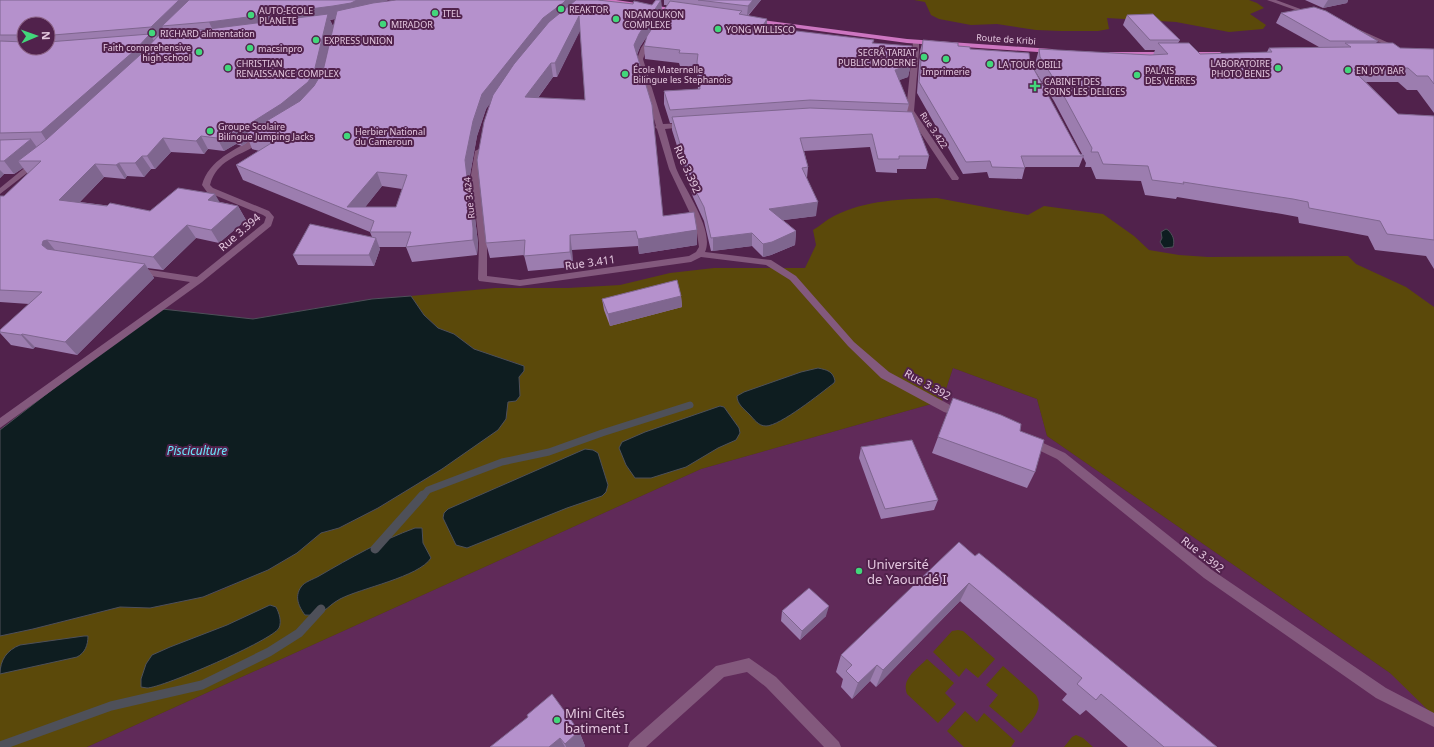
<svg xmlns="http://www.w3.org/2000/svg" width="1434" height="747" viewBox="0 0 1434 747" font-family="'Noto Sans',sans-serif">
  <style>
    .built { fill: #602a59 }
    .green { fill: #5b490a }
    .water { fill: #0e1d20; stroke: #4e5059 }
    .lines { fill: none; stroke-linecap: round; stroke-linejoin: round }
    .stream-far1 { stroke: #4e5059; stroke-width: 7 }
    .stream { stroke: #4e5059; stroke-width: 9 }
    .minor { fill: #83597d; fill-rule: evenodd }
    .major { fill: #cd76c1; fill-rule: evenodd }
    .wall { fill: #9c7daf; fill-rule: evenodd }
    .shaded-wall { fill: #7f668f }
    .building { fill: #b591cc; stroke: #7f668f; fill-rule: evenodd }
    .poi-dot { fill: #42d77b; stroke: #51224c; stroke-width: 1.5 }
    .labels { text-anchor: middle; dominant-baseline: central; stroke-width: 4; stroke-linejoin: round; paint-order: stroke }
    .far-poi-label { font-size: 9px; fill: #e4c7df; stroke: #51224c; text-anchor: start }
    .far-street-label { font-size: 9px; fill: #e4c7df; stroke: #51224c }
    .street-label { font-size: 11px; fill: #e4c7df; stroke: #51224c }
    .water-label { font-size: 12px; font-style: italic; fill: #6ce5fc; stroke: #51224c }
    .near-poi-label { font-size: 13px; fill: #e4c7df; stroke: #51224c; text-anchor: start }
  </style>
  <rect width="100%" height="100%" fill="#51224c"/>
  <path class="built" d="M953,368L1037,399L1047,436L1390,673L1434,707V747H87L701,469L942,401Z"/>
  <path class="green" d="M914,0H1249L1257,3L1264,8L1250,14L1266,25L1263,29L1229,32L1176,22L1107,18L1109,29L1098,31H1061L1036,30L997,24L971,25L939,19L931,15L925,2Z
    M937,198L1028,215L1044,206L1103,214L1134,236L1149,250L1179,255L1208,257L1348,256L1356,264L1406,287L1434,307V716L1390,673L1047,436L1037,399L953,368L942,401L701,469L87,747H0V636L33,629L120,607L150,608L203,597L224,589L254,575L268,570L297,553L321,533L339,528L378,508L442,469L506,419L508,402L520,396L519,377L524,371L514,362L497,358L474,349L454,334L438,328L424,315L411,296L495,288H568L620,285L670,273L714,268H805L816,245L813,230C820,226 826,220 834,216C865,200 903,199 937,198Z
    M958,630L963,631L995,659L978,678L966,668L959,677L933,652L952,631Z
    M927,659L954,683L945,693L956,704L938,723L907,694C901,679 917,669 927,659Z
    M1003,666L1036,695C1045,710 1030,722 1021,733L989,706L998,695L986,685Z
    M965,711L977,722L984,713L1015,741L1011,747H964L947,731Z
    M1076,735L1083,738L1093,747H1064L1072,737Z"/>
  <path class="water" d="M1166,229L1168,230C1173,235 1175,240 1173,247L1164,248L1160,242L1162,238L1161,232Z
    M411,296L424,315L438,328L454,334L474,349L524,366V371L519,377L520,396L516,401L508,402L506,419L498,430L442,469L378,508L339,528L321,533L297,553L268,570L203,597L150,608L120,607L33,629L0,636V430L124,334L162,309L253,319L372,299Z
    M818,368C827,370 833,371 835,381L834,383C821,393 780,426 766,426C758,426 754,419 749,414C744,409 737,404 737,396L744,392L801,372Z
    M720,406L724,407L739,428L740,433L736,440L718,448L686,467L651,478H635L626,465L619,448L622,442L645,432Z
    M585,449L593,450L598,453L608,485L606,492L602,496L567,508L467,548L456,545L443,518L444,513L448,509Z
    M415,528H422L423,543L431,558C419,577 361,588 340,599C325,607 324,617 305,615C299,607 294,597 301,587C304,582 314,579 319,576C350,558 382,540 415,528Z
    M270,605L276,607C279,613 282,621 279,628C273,640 162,688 147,688C145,688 143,687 141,687V679L146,664L152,655L170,647L227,625Z
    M84,636H88C88,645 85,653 77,657L0,674C0,660 7,650 20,645Z"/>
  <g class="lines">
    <path class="stream-far1" d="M423,496L428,490L502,462L549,452L602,433L690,405"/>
    <path class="stream" d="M375,549L423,495
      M0,746L111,706L202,685L269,652L299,633L321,609"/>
    <path class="minor" d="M1267,0H1276L1314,14L1309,15Z
      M1354,29H1358L1400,48L1395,49L1354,31Z
      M651,35L654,37L647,48L643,59L663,124L685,123L689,125L685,127L665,129C669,142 672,155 676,168C684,189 715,230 705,252L771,260L796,276L854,342L889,372L952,406L964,410L965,413L964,416L960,417L944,412L881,378L848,346L790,280L766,265L701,257L691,262L520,286L479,281L478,279L479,243L471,175L475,151L479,149L483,151L479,175L487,243V276L520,280L689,256L696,252L699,247L696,226L669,169L657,129L655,127L656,126L637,59L641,48L649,36Z
      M916,40L919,42V51L914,111L959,178L958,180H952L906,111L913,42Z
      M258,136H261L265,138C247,156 218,155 210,185L213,188L269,211L274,217L271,226L202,282L0,428V418L190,282L138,274L134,271L135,269L138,268L197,277L264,223L266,217L263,215L207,192L202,185C209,159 237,149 258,136Z
      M33,161H36L40,163L0,194V188Z
      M1030,437L1065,453L1212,570L1386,688L1434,713V727L1376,698L1204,578L1057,459L1026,444L1025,441L1026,438Z
      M749,658L776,677L839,742L841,747H824L766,687L747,672L724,677L646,747H628L630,742L716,666Z"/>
    <path class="major" d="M601,0H616L678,9L681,11L678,13L604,2Z
      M754,19L907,39L1052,49L1055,51L1052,53L907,43L752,22L751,21Z
      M1110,52H1166L1169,54L1166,56L1108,55V53Z
      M1186,52H1220L1223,54L1220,56L1184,55V53Z"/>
  </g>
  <path class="wall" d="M0,0H388L384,2L633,4L652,5L656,0H661L662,13L640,47L637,55L663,216L697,245L639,254L638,246L572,250L573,267L528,271L524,255L490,258L486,243L491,101L486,109L477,136L470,175L478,243L477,255L412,262L406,247H379L380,249L374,266L298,265L293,255L372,237L370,232L243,180L236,165L259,151L252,149L249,141L242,146L236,144L224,151L208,149L204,154L171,152L155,169H151L144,177L127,176L125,179L104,177L80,202L150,211L220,202L238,206L246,220L219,243L196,238L163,270L147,268L154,278L77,355L35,347L33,349L11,345L0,333V330L29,304L0,302V196H4L28,174L23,168L14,174H4L0,178ZM335,19L323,71L322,72L333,26L330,20ZM24,24H48V48H24ZM580,30L585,100L538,98L553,77H557ZM382,186L402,189L396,207H365Z
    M664,0H761L748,16L767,28L874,40L873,43L911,64L908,77L899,80L909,104L907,112L929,156L926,169H897V173L876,172L870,147L804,151L808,167L807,178L816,216L783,220L796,231L795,245L771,255L763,257L752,246L711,251L704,221L693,197L672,130V123H670L664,104V91L698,89L697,67L680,66L679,63L645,59L644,46L667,5H664Z
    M1305,0H1348L1347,3L1323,8Z
    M1281,13L1378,41L1376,43L1400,48L1434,49V113L1417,90H1407L1398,82H1366L1398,114L1434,116V269L1426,256L1375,250L1368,236L1299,223L1298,217L1282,214L1177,197L1176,199L1145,195L1141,181L1096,179L1091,167H1085L1086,163L1083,157L1079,167H1025L1022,179L989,178L987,172L963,174L917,93L920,51L923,40L958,46L970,49L1030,62L1080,154H1082L1054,101L1035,71V64L1039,49L1153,55L1155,50H1145L1123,25L1127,15L1180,40L1178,43L1200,54L1267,52L1269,48L1319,47L1276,23Z
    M681,296L682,307L610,326L604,310L602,299Z
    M1020,431L1035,472L1027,488L932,453L938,437Z
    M861,447L938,500L934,510L881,519L859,458Z
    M975,556L1217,747H1128L1086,710L1080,715L1062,700L1067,694L960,601L876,687L870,681L852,699L841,687L843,679L836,672L841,655Z
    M782,611L826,616L800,640L781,621Z
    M579,731L585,746L584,747H490Z"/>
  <path class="shaded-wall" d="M179,0H197L162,26L165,32L158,39L151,27Z
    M357,0H388L355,15L330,20L333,26L320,84L313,95L245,134L249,141L242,146L235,133L215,35L209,22Z
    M566,0H580L545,31L486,109L477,136L470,175L478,243L477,255L473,240L465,160L473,121L482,94L543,18Z
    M661,0L662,13L640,47L635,59L634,45L639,34Z
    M753,0H761L747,16L748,6Z
    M1328,0H1348L1347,3L1323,8Z
    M579,16L581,29L557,77L555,63Z
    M767,19V32L762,27Z
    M150,34L157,46L50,146L41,132Z
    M551,63L553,77L528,111L525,97Z
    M911,64L908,77L892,83L895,70Z
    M229,131L236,144L224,151L217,138Z
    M201,136L208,149L204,154L196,141Z
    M163,138L171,152L155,169L147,156Z
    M31,139L41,153L18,161L23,168L14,174L4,161Z
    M142,156L151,169L144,177L135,163Z
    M119,163L127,176L125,179L116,165Z
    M95,164L104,177L69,213L59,200Z
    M0,170L4,174L0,178Z
    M377,172L382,186L359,215L347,207Z
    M215,194L223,208L208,200Z
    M818,202L816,216L769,222V209Z
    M238,206L246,220L219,243L211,230Z
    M187,225L196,238L163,270L153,257Z
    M697,230V245L639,254L638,239Z
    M796,231L795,245L771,255L763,257V244Z
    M752,233V246L713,251V238Z
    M570,235L572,250L573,267L570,252Z
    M376,238L380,249L374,266L369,255Z
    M47,240L58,254L55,255L42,245L43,241Z
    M145,264L154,278L77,355L65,342Z
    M681,296L682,307L610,326L608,314Z
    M22,334L35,347L33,349L21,335Z
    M969,583L960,601L876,687L883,670Z
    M829,606L826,616L800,640L802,631Z
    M877,665L870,681L852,699L858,683Z
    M579,731L585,746L584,747H566L565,744Z
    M560,738L565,747H549Z"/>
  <path class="building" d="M0,0H179L151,27L53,35H48V24H24V35H0Z
    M189,0H357L351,3L333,6L209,22L162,26Z
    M396,0H566L563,3L543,18L482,94L473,121L465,160L473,228V240L406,247L411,232H370L374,221L236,165L273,142L245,134L300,101L314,86L323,71L337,11L373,3ZM377,172L407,175L396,207H347Z
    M576,0H598L633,4L634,1L652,5L656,0H661L639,34L634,45L652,105L663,216L694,212L697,230L638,239L636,231L570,235V252L524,256L525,240L486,243L477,160L484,122L493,95L514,64L549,22ZM579,16L585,100L525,97L551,63H555Z
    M698,0H753L748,6Z
    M670,1L742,11L739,14L767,19L762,27L874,40L872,43L912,46L911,64L895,70L909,104L810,100L670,110L664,91L700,89L697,62L698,54L679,53L680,50L644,46L647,36Z
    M1314,7L1326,11L1378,41H1330L1281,13Z
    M328,14L314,72L308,82L281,104L235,133L229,131L217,138L201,136L196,141L163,138L147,156H142L135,163H119L116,165L95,164L59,200L107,206L110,203L150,211L178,188L215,194L208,200L238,206L211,230L187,225L153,257L47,240L43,241L42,245L47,249L145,264L65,342L22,334L21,335L0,332V330L42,292L0,290V196H4L41,161H18L47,139L140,55L161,33L209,29Z
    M1153,14L1180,40H1150L1127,15Z
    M150,34L134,51L41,132L0,133V41L24,42V48H48V42Z
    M923,40L958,43V46L970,47V49L1029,53L1030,62L1080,154L1084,156H1021L1025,168L992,167L990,161L966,162L919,82Z
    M1158,43H1189L1200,54L1272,52L1269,48L1351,47L1345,43H1393L1400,48L1434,49V84L1428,76H1417L1408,68H1354L1357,71H1354L1398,114L1434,116V240L1387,234L1380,221L1309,208L1308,202L1293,199L1183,182L1184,184L1152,180L1148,166L1103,164L1098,152H1091L1092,148L1059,87L1040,57L1039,49L1150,55L1168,54Z
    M810,108L912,112L929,156H899V159H878L872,134L800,138L808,167L802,168L818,202L769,209L796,231L772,242L763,244L752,233L711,238L704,207L692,184L672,117Z
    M31,139L4,161H0V140Z
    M310,224L376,238L369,255H293Z
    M677,280L681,296L608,314L602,299Z
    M953,398L1001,415L1021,424L1020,431L1044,440L1035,472L938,437Z
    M912,440L938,500L885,509L861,447Z
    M959,542L975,556L979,553L1217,747H1164L1101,694L1096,700L1077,684L1082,678L969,583L883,670L877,665L858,683L846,671L852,665L841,655Z
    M809,588L829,606L802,631L782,611Z
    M552,694L579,731L565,744L560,738L549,747H490L528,717L527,715Z"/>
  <g class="poi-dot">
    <circle cx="561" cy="9" r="4"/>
    <circle cx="435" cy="13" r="4"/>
    <circle cx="251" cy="15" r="4"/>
    <circle cx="616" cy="19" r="4"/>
    <circle cx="383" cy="24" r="4"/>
    <circle cx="718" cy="29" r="4"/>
    <circle cx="152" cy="33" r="4"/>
    <circle cx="316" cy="40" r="4"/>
    <circle cx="250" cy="48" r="4"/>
    <circle cx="199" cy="52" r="4"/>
    <circle cx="924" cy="57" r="4"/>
    <circle cx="946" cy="59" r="4"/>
    <circle cx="990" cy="64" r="4"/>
    <circle cx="228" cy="68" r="4"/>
    <circle cx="1278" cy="68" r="4"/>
    <circle cx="1348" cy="70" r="4"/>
    <circle cx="625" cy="74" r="4"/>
    <circle cx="1137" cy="75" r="4"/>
    <path d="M1033 80h4v4h4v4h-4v4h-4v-4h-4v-4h4z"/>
    <circle cx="210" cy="131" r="4"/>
    <circle cx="347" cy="136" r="4"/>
    <circle cx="859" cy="571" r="4"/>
    <circle cx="557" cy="720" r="4"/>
  </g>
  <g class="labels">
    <g class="far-poi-label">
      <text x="569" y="9">REAKTOR</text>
      <text x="259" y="10">AUTO-ECOLE<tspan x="259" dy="10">PLANETE</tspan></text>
      <text x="443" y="13">ITEL</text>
      <text x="624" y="14">NDAMOUKON<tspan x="624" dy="10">COMPLEXE</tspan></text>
      <text x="391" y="24">MIRADOR</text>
      <text x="726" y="29">YONG WILLISCO</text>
      <text x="160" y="33">RICHARD alimentation</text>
      <text x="324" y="40">EXPRESS UNION</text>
      <text x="191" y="47" text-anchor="end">Faith comprehensive<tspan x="191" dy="10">high school</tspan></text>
      <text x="258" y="48">macsinpro</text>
      <text x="916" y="52" text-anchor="end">SECRÃ TARIAT<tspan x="916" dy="10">PUBLIC MODERNE</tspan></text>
      <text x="236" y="63">CHRISTIAN<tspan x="236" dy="10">RENAISSANCE COMPLEX</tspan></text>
      <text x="1270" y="63" text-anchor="end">LABORATOIRE<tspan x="1270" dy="10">PHOTO BENIS</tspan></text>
      <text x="998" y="64">LA TOUR OBILI</text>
      <text x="633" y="69">École Maternelle<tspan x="633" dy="10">Bilingue les Stephanois</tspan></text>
      <text x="1145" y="70">PALAIS<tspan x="1145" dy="10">DES VERRES</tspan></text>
      <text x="1356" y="70">EN JOY BAR</text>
      <text x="946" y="71" text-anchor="middle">Imprimerie</text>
      <text x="1044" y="81">CABINET DES<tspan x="1044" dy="10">SOINS LES DELICES</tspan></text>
      <text x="218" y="126">Groupe Scolaire<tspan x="218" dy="10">Bilingue Jumping Jacks</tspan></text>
      <text x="355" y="131">Herbier National<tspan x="355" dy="10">du Cameroun</tspan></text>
    </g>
    <g class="far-street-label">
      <text transform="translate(1006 39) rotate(4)">Route de Kribi</text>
      <text transform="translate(934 130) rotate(56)">Rue 3.422</text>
      <text transform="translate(469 198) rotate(-96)">Rue 3.424</text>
    </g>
    <g class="street-label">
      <text transform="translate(688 169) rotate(66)">Rue 3.392</text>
      <text transform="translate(239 232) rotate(-41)">Rue 3.394</text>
      <text transform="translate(590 262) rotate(-8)">Rue 3.411</text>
      <text transform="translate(928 384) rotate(29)">Rue 3.392</text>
      <text transform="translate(1203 554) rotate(38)">Rue 3.392</text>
    </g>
    <g class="water-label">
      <text x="197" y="450">Pisciculture</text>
    </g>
    <g class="near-poi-label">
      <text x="867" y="564">Université<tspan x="867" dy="15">de Yaoundé I</tspan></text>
      <text x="565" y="713">Mini Cités<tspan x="565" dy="15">batiment I</tspan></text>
    </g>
  </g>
  <g transform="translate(36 36) rotate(88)"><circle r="19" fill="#51224c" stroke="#8c6487"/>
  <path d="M0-3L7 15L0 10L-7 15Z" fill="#42d77b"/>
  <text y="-6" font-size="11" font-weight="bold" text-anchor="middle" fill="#e4c7df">N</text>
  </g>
</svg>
